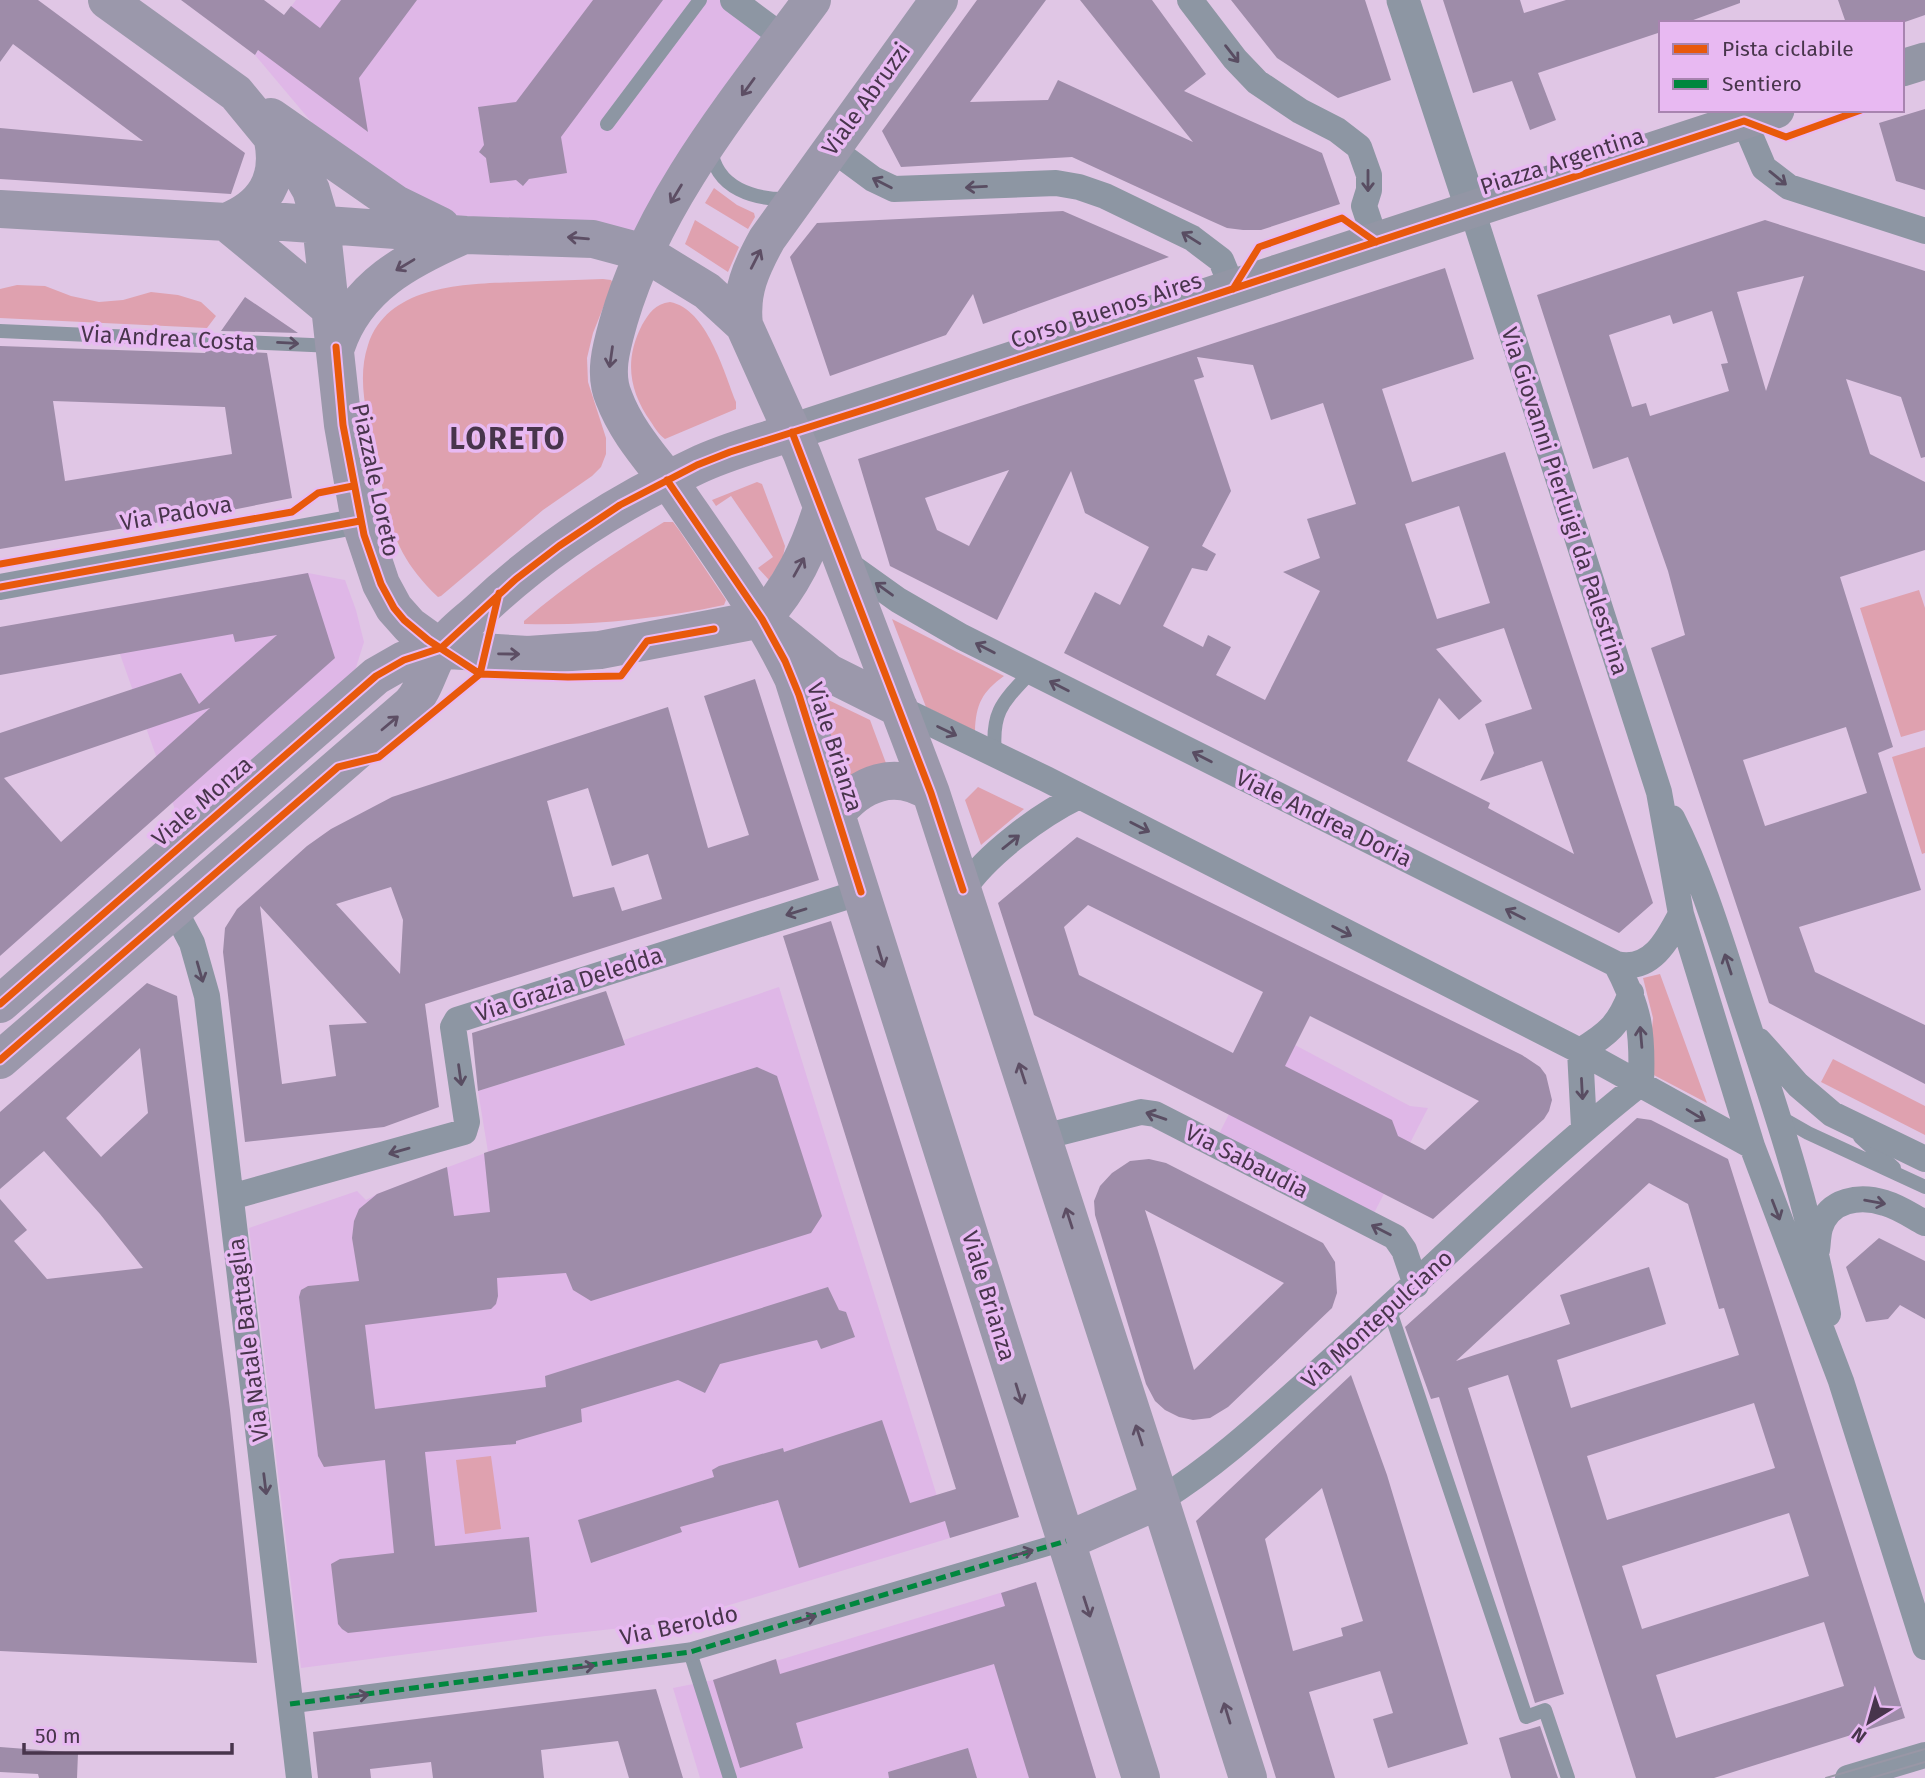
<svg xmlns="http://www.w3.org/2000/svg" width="1925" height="1778" viewBox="0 0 1925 1778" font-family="'Fira Sans',sans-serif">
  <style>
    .built { fill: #dfb7e7 }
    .green { fill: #dfa1af }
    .building { fill: #9e8ca9; fill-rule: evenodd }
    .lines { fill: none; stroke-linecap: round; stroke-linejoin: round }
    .service { stroke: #8d96a3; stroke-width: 14 }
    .pedestrian { stroke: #8d96a3; stroke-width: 19 }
    .minor { stroke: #8d96a3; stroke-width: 26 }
    .tertiary { stroke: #8d96a3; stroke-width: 33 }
    .secondary { stroke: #9396a5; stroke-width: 37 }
    .primary { stroke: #9b98ab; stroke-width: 38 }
    .tram { stroke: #9997a6; stroke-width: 2 }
    .quiet { stroke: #00873e; stroke-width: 5; stroke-dasharray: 10 5; stroke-linecap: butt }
    .cycleway-casing { stroke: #e8b9f2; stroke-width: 11 }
    .cycleway { stroke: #e8590c; stroke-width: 7 }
    .oneway { stroke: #594d62 }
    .oneway2 { stroke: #5d4e64 }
    .labels { text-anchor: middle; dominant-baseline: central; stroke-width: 7; stroke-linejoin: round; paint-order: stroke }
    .street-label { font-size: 23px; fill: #48354c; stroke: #e8b9f2 }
    .district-label { font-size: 30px; font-weight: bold; letter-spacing: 2px; fill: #48354c; stroke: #e8b9f2 }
  </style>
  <rect width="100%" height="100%" fill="#e0c6e5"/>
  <path class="built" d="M296,0H726L778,39L639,249L465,231L351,169L255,55Z
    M308,573L345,580L356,610L364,642L354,674L183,832L104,609Z
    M779,987L950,1538L670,1623L546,1636L301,1668L249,1228L357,1191L366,1200L377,1194L488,1152L478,1091L625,1045L624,1040Z
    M1295,1045L1410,1106L1428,1108L1371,1219L1217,1138L1229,1114Z
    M1036,1582L1096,1778H700L673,1688L713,1680Z"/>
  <path class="green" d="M714,188L737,205L754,213L755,217L748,229L705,203Z
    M695,220L739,247L728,272L685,244Z
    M603,279L611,280L613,283L593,333L587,358L588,382L606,438V454L601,467L592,476L543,510L441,596L438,597C389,550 389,517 376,455C368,420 356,381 368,345C388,284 466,284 519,282C547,281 575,280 603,279Z
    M17,285L45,286L71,296L99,302L123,300L151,292L178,295L201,302L216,316L207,328L0,318V289Z
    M670,302C707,309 724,372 736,402V409L665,439C659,435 655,428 651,422C629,391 624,360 642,325C649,313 655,304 670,302Z
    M757,482L762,484L785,546L783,557L769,580L758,568L773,557L731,496L716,506L712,500Z
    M664,522H673L679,530L726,600L724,605C658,619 591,626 524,624V621C568,583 615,552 664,522Z
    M1919,590L1925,608V730L1901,737L1860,608Z
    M892,619L1004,676C982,692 976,704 975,731L926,707Z
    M820,696L870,720L890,774L844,789L817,698Z
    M1925,747V853L1922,854L1892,757Z
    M978,787L1024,809L981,845L965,800Z
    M1660,974L1707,1103L1648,1072L1653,1018L1643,978Z
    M1833,1059L1925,1106V1135L1821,1082Z
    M491,1456L501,1529L465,1534L456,1460Z"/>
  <path class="building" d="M0,0H38L245,153L231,194L0,179V128L143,141L13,44L0,62Z
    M181,0H264L284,15L291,6L320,28L341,0H417L359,78L368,132L258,50L255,55Z
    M593,0H663L561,137L567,173L529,179L523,186L516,180L490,183L486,158L479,152L484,145L478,107L516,102Z
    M977,0H1046L970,102L1048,100L1058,80L1193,142L1080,0H1152L1206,74L1184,91L1322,153L1340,204L1261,230H1243L1227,228L1209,220L1072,157L901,167L882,131Z
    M1231,0H1365L1391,80L1338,98L1277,58Z
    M1443,0H1520L1524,13L1566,0H1740V3L1685,23H1661V32L1538,73L1556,120L1530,130L1512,81L1473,93Z
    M1838,0H1925V15L1902,23H1846Z
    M1925,109V190L1896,181L1879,123Z
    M1063,211L1169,257L983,324L973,294L946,335L830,376L790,257L817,223Z
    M1765,220L1925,271V457L1921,458L1901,397L1846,379L1870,454L1925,482V550L1840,577L1893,747L1878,753L1921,890L1799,927L1815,972L1925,1025V1084L1769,1003L1651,648L1685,635L1668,571L1628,457L1593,469L1537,295ZM1804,276L1766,391L1737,292ZM1712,311L1728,363L1721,364L1729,391L1650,416L1646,403L1632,407L1609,335L1670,315L1673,324ZM1846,727L1867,793L1765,826L1743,760Z
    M1445,268L1474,359L1382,389L1412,482L1505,452L1653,903L1619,933L1064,653L1095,592L1120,605L1149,547L1085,513L1071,471L997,620L890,566L858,459ZM1197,357L1253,365L1271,420L1323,403L1356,504L1307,519L1320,558L1283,572L1320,591L1265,700L1216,675L1231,647L1208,635L1203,647L1163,626L1192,568L1207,571L1216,554L1202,546L1231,491L1194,380L1204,377ZM1009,470L969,546L937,530L925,498ZM1459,506L1490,603L1437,619L1405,524ZM1504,628L1532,709L1485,724L1494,753L1480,781L1542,761L1574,854L1488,808L1490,803L1407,761L1439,698L1459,720L1482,701L1436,649Z
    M245,297L298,333L221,331Z
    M0,346L205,353L207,350L267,353L292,498L232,510L0,549ZM53,401L225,407L232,454L65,481Z
    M308,573L335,658L0,956V733L181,673L199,704L277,635L235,642L233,634L0,675V627ZM210,708L61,842L4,778L203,710Z
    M755,679L819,880L425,1004L439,1107L384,1127L245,1142L223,952L225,928L237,909L307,846L331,829L392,797L668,707L708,848L749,835L704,696ZM588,788L612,866L648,854L662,899L622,911L614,887L573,897L547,801ZM391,887L403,920L400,974L336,904ZM260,906L367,1023L329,1025L336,1076L282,1084Z
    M1077,837L1522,1055L1540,1067L1546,1075L1552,1100L1549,1111L1544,1119L1433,1219L1034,1015L998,903ZM1088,905L1263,992L1233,1053L1079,975L1064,927ZM1310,1016L1364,1043L1479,1101L1425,1150L1398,1136L1392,1120L1285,1066Z
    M831,921L1019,1517L950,1538L945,1521L799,1568L778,1500L680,1527L682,1532L591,1563L578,1520L714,1477L712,1470L719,1466L783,1448L784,1452L882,1420L910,1503L956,1489L783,936Z
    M147,983L177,996L230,1410L257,1663L0,1651V1199L27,1230L14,1241L47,1279L143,1268L100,1214L44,1151L0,1189V1112ZM140,1048L148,1113L101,1157L66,1118Z
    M606,991L625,1045L478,1091L472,1033Z
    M757,1067L777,1076L822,1216L811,1233L591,1301L573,1290L566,1273L497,1278L498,1296L496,1304L491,1309L365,1325L375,1409L546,1387L545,1376L828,1287L839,1310L846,1312L855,1337L821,1349L817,1340L720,1364L705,1393L678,1380L581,1409L582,1422L516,1441V1444L425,1452L435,1546L529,1537L537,1612L348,1633L342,1629L338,1624L331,1564L340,1559L394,1553L385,1460L324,1467L318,1456L299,1297L301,1290L308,1286L359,1281L352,1238L354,1221L359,1209L377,1194L447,1167L454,1216L490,1212L484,1153Z
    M1637,1118L1651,1120L1728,1159L1905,1718L1714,1778H1636L1508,1375L1468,1388L1564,1694L1535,1703L1439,1397L1431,1399L1405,1327ZM1649,1183L1688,1204L1719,1309L1724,1308L1739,1355L1571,1408L1557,1360L1666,1324L1649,1267L1560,1295L1570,1324L1456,1361ZM1754,1403L1775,1468L1607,1520L1587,1456ZM1789,1513L1809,1576L1642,1629L1622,1566ZM1824,1622L1844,1686L1676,1738L1656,1675Z
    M1149,1159L1166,1163L1323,1243L1335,1262L1337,1293L1332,1308L1228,1407L1210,1418L1193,1420L1179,1417L1165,1410L1155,1401L1146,1384L1095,1215L1094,1201L1100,1186L1112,1173L1130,1161ZM1145,1210L1284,1283L1194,1370L1158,1251Z
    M1879,1238L1925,1261V1319L1900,1305L1888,1319L1866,1322L1846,1267Z
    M1351,1375L1387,1475L1468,1744L1388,1768L1373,1719L1393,1713L1380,1671L1309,1692L1335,1778H1276L1196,1521ZM1322,1488L1363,1621L1341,1628L1343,1636L1293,1651L1265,1539Z
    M1036,1582L1096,1778H1029L994,1664L796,1723L803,1748L740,1768L713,1680L776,1659L780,1674L1005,1606L1001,1593Z
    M656,1689L683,1778H629L618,1741L541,1750L544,1778H433L431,1762L370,1769L371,1778H318L313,1732Z
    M1540,1726L1558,1778H1511L1499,1738Z
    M0,1747L78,1753L77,1778H39L38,1774L0,1772Z
    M968,1748L977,1778H889L888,1772Z"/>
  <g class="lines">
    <path class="service" d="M607,124L700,0
      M711,148C715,189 755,200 790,199
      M0,331L334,346
      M995,754C991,711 1003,702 1031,672
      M1780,1117L1808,1133L1925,1187
      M1860,1137L1894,1168
      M1389,1308L1526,1717L1545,1710L1568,1778
      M690,1652L730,1778"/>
    <path class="pedestrian" d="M290,1704L690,1652L1066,1541"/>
    <path class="minor" d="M733,0L784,38
      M1190,0L1235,59L1257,82L1300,111L1337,130L1359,147L1369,175V190L1364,206L1376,242
      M1744,121L1764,168L1789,187L1925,231
      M831,148L873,179L894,189L1056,183L1079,187L1105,196L1192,238L1221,260L1233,289
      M1472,210L1659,792L1681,914L1752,1146L1841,1381L1925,1647
      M842,560L898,600L962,637L1616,964C1651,972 1667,941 1681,914
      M0,587L360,521
      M899,708L1046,779L1580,1051L1752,1146
      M1672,818C1706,885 1725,956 1749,1028C1780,1122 1811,1216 1828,1314
      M963,890C987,854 1040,815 1079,796
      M174,909L192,943L207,996L299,1778
      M1616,964C1640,1009 1643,1033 1641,1083
      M1759,1041L1798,1085L1832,1114L1925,1159
      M1580,1051C1608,1034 1619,1025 1631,993
      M1580,1051L1584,1127
      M1043,1137L1141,1112L1155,1114L1395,1237L1404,1250L1416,1285
      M231,1197L464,1132L467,1122L453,1027L457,1020L861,892
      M1817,1250C1818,1243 1818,1235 1820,1228C1829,1199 1860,1195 1885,1203C1899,1207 1912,1216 1925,1223
      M1160,1500C1221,1462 1272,1413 1325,1366C1430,1272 1530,1171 1641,1083
      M1848,1778L1925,1755"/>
    <path class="tertiary" d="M1403,0L1472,210"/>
    <path class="secondary" d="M1902,68L1925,61
      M792,432L1776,110"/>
    <path class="primary" d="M107,0L236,93L300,171L311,190L321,224L343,425L360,521L381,584L394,608L410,626L435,644L448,650L528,655L600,650L762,619C792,586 809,550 822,508
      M812,0C739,99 654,200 619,320C612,345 603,373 614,398C627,433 653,460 675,490C717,551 761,611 793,678L1141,1778
      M271,117L396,204L441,226
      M0,209L226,222H284L466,235L593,239L645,253L707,291L744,325L802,454L931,793L1160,1500L1248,1778
      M226,222L331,309
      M226,222C264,207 281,180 273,140
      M744,325C740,292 751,268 767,239L939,0
      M336,347C356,286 409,259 464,235
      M777,631L829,673L899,708
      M836,814C860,783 895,769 931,793
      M0,1004L376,676L404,660L441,648
      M0,1060L411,704C426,688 429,666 441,648C450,634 467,622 479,611C542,551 618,502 696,466C727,451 760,443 792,432
      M1066,1541L1160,1500"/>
    <path class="tram" d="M1826,1778L1925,1749
      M1871,1778L1925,1762"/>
    <path class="quiet" d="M290,1704L690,1652L1066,1541"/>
    <g class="cycleway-casing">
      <path id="cycleway" d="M1233,289L1259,247L1342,218L1376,242
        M336,347L343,425L364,535L381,584L394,608L404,620L428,640L480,674L568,677L621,676L647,641L714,629
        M792,432L931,793L963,890
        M667,480L762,619L785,661L799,695L861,892
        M0,564L292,512L318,493L353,486
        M0,587L360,521
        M0,1004L376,676L404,660L441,648L516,579L559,546L620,505L697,465L730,452L876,406L1744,121L1786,137L1861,110
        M0,1060L338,767L379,757L480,674L499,593"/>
    </g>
    <use href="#cycleway" class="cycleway"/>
  </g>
  <defs><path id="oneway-shaft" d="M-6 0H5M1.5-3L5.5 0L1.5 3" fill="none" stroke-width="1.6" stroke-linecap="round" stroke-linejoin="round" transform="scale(1.75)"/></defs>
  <g class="oneway">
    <use href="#oneway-shaft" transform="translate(1232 54) rotate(52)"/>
    <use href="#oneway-shaft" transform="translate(1778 178) rotate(39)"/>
    <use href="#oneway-shaft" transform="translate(1368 181) rotate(90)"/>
    <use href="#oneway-shaft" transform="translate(882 183) rotate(-153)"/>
    <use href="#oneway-shaft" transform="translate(976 187) rotate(177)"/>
    <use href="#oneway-shaft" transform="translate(1191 238) rotate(-148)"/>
    <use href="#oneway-shaft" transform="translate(288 343) rotate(3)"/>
    <use href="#oneway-shaft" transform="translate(884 589) rotate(-144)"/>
    <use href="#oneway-shaft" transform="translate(985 648) rotate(-153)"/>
    <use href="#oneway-shaft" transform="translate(1059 686) rotate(-153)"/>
    <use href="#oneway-shaft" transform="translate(947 731) rotate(26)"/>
    <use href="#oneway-shaft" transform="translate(1202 757) rotate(-153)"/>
    <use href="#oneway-shaft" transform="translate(1140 827) rotate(27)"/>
    <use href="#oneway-shaft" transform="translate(1011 842) rotate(-39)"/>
    <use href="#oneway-shaft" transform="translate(796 912) rotate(163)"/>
    <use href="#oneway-shaft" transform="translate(1515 914) rotate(-153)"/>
    <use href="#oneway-shaft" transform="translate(1342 931) rotate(27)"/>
    <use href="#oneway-shaft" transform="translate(1728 964) rotate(-108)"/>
    <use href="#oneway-shaft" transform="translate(200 972) rotate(74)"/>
    <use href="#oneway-shaft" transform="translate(1641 1037) rotate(-95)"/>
    <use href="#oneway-shaft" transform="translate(460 1075) rotate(82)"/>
    <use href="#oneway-shaft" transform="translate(1582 1089) rotate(87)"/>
    <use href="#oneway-shaft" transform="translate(1696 1115) rotate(31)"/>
    <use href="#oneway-shaft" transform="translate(1156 1116) rotate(-161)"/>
    <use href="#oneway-shaft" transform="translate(399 1151) rotate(164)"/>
    <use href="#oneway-shaft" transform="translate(1875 1202) rotate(10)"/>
    <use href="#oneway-shaft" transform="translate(1776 1210) rotate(69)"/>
    <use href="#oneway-shaft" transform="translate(1381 1230) rotate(-153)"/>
    <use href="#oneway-shaft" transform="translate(265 1484) rotate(83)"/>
    <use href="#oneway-shaft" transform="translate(1023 1553) rotate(-16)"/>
    <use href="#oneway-shaft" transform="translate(806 1619) rotate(-17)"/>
    <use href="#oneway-shaft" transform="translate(584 1667) rotate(-7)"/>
    <use href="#oneway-shaft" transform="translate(358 1696) rotate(-7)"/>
  </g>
  <g class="oneway2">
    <use href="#oneway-shaft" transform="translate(748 87) rotate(126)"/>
    <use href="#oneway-shaft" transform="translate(676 194) rotate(121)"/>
    <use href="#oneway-shaft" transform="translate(578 238) rotate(-175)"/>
    <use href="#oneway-shaft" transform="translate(756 259) rotate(-63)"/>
    <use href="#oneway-shaft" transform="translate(405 265) rotate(149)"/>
    <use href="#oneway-shaft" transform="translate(611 357) rotate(98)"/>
    <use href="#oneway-shaft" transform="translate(799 567) rotate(-61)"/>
    <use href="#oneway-shaft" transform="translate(509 654) rotate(1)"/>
    <use href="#oneway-shaft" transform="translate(390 723) rotate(-40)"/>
    <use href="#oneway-shaft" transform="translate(881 957) rotate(73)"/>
    <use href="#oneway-shaft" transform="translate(1022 1073) rotate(-108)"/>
    <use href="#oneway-shaft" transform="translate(1069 1218) rotate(-108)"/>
    <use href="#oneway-shaft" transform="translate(1019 1394) rotate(73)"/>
    <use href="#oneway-shaft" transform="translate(1139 1435) rotate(-108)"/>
    <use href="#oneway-shaft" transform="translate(1087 1607) rotate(72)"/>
    <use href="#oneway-shaft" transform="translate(1227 1713) rotate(-107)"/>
  </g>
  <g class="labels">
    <g class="street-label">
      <text transform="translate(866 99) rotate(-54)">Viale Abruzzi</text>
      <text transform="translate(1562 161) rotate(-18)">Piazza Argentina</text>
      <text transform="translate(1106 310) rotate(-18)">Corso Buenos Aires</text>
      <text transform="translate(168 338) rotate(3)">Via Andrea Costa</text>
      <text transform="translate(376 480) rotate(78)">Piazzale Loreto</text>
      <text transform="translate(1565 501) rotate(72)">Via Giovanni Pierluigi da Palestrina</text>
      <text transform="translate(176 513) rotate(-10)">Via Padova</text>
      <text transform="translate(835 747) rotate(72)">Viale Brianza</text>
      <text transform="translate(202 801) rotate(-41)">Viale Monza</text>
      <text transform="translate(1324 818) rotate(26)">Viale Andrea Doria</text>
      <text transform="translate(569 984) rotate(-18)">Via Grazia Deledda</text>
      <text transform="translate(1247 1161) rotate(27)">Via Sabaudia</text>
      <text transform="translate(989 1296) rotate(73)">Viale Brianza</text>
      <text transform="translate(1377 1319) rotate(-42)">Via Montepulciano</text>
      <text transform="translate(248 1340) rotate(-97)">Via Natale Battaglia</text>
      <text transform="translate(679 1625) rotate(-12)">Via Beroldo</text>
    </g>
    <g class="district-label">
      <text x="508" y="439">LORETO</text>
    </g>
  </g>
  <rect x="1659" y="21" width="245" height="91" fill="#e8b9f2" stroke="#a884b0" stroke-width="2"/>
  <rect x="1673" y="44" width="35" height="10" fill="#e8590c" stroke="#a884b0" stroke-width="2"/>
  <text x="1722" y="56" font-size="21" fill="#48354c">Pista ciclabile</text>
  <rect x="1673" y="79" width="35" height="10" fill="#00873e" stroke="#a884b0" stroke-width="2"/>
  <text x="1722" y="91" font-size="21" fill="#48354c">Sentiero</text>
  <g transform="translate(1869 1722) rotate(217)" stroke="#e8b9f2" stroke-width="5" paint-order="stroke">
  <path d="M0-5L12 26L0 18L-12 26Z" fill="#48354c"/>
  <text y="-10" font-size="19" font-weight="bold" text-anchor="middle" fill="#48354c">N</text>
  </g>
  <path d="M24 1743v10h208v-10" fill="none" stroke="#48354c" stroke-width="3.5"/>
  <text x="35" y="1743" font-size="21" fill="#48354c" stroke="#e8b9f2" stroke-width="5" paint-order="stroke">50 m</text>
</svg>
